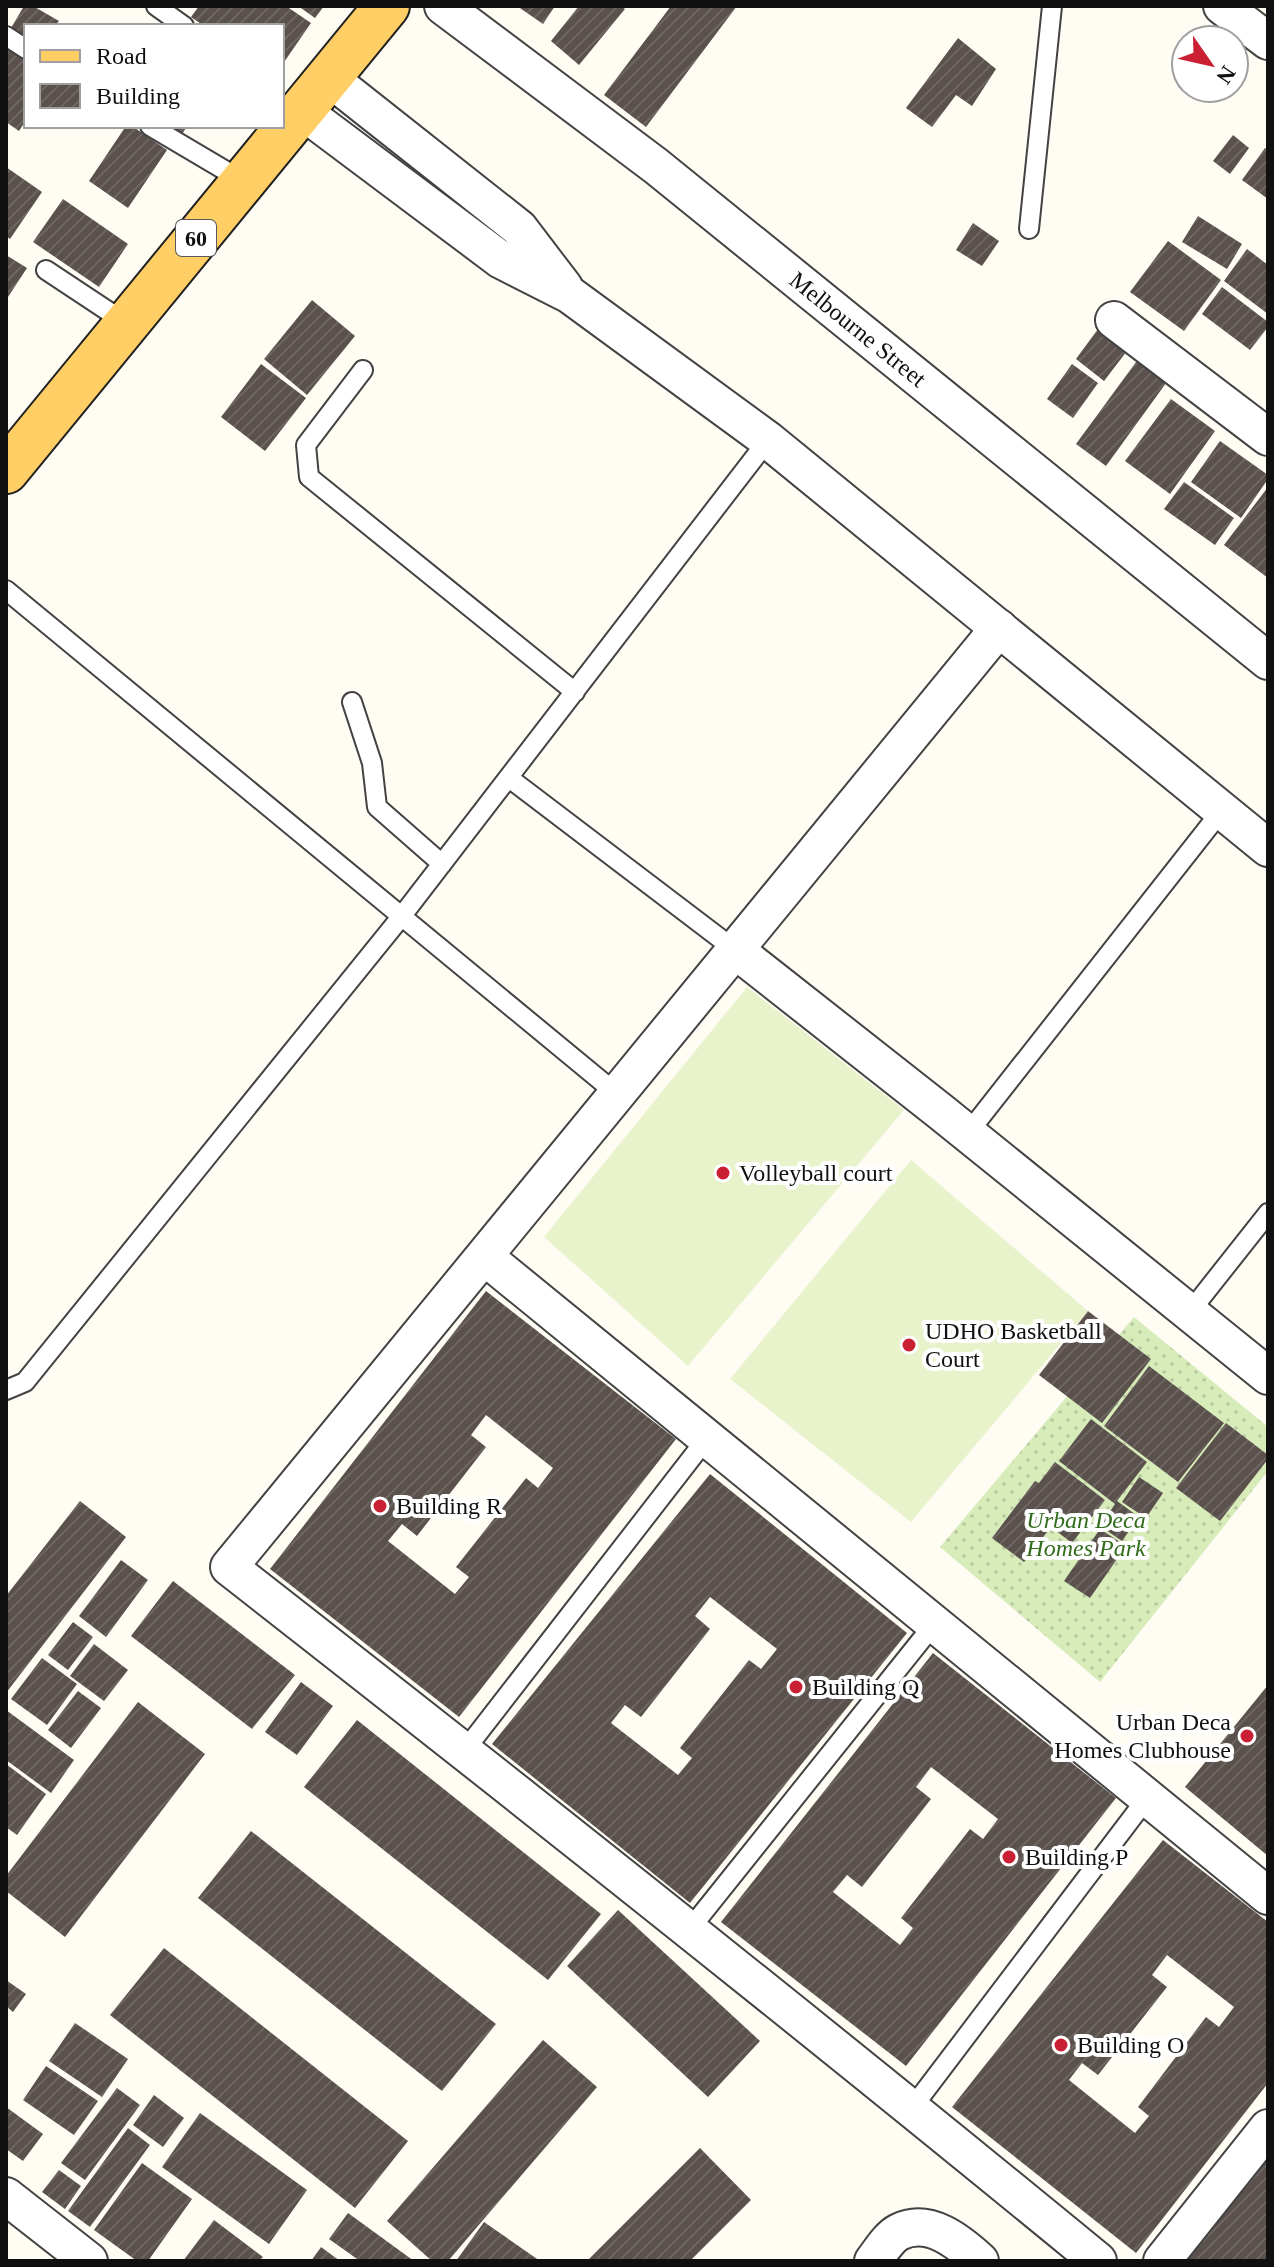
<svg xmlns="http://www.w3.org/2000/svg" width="1274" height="2267" viewBox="0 0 1274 2267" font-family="Georgia,serif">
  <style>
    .grass { fill: url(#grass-dots) }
    .pitch { fill: #e8f3cc }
    .building { fill: url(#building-hatch); fill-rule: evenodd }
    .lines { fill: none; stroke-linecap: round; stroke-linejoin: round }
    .service-casing { stroke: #434343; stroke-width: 22 }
    .minor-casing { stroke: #434343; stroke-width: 40 }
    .primary-casing { stroke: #212121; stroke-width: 48 }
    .service { stroke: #fff; stroke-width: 18 }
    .minor { stroke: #fff; stroke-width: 36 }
    .primary { stroke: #ffce64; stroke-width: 44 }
    .poi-dot { fill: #c92034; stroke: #fff; stroke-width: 3 }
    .labels { text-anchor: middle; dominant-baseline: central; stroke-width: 8; stroke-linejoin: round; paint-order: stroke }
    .shield { fill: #fff; stroke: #585858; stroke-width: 2 }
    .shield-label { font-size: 22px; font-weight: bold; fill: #101010 }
    .street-label { font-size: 24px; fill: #101010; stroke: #fff }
    .poi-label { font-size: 24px; fill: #101010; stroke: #fff; text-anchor: start }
    .park-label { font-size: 24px; font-style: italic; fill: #326d1c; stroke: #fff }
  </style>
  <defs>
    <pattern id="grass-dots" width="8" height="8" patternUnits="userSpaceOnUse" patternTransform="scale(2)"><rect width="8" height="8" fill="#d8ecba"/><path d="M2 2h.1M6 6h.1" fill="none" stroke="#b8c99f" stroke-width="1.8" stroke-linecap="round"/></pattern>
    <pattern id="building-hatch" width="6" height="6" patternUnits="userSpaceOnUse" patternTransform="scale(2)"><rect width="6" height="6" fill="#5a504c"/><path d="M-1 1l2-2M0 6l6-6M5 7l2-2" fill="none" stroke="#6d6561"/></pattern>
  </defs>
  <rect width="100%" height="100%" fill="#fffcf4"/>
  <path class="grass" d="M1134,1317L1268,1427V1471L1100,1682L940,1547Z"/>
  <path class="pitch" d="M747,987L904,1110L688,1366L544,1237Z
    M911,1160L1088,1311L911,1522L730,1379Z"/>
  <path class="building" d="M24,6H33L59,21L55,26H26V37L11,28Z
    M199,6H286L311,23L282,65V26H204L191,17Z
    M298,6H324L315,18Z
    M517,6H555L543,24Z
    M579,6H621L625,9L579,65L551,41Z
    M671,6H737L646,127L604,95Z
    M958,38L996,69L972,106L956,95L932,127L906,108Z
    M6,42L26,55V120L19,131L6,122Z
    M126,126H132L167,150L128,208L89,181Z
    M166,126H187L181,136Z
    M1233,135L1249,148L1230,174L1213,161Z
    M1265,148L1268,150V199L1242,180Z
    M6,167L42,192L10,239L6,236Z
    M63,199L128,244L99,287L33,242Z
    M1198,216L1242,244L1227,269L1182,242Z
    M973,223L999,241L982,266L956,250Z
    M1168,241L1221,280L1184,331L1130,292Z
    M1247,249L1268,265V314L1224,281Z
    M6,255L27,268L6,300Z
    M1222,287L1268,322V327L1250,350L1202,314Z
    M312,300L355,336L307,395L264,359Z
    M1098,329L1127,351L1104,381L1076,359Z
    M1139,358L1169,379L1106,466L1076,444Z
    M261,364L306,398L265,451L221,417Z
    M1072,364L1098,383L1073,418L1047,399Z
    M1171,399L1215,431L1170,494L1125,461Z
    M1220,441L1268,475V479L1241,518L1191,482Z
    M1184,482L1234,518L1215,545L1164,509Z
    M1268,487V578L1224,545Z
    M486,1291L676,1439L459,1717L270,1569ZM486,1415L553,1468L538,1488L526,1478L456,1567L469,1577L455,1594L388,1541L402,1524L417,1536L486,1447L471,1435Z
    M1088,1311L1151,1359L1102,1423L1039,1375Z
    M1149,1366L1224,1423L1178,1482L1104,1426Z
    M1091,1419L1147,1462L1117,1501L1139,1517L1122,1541L1100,1526L1115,1504L1059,1461Z
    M1226,1423L1268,1455V1459L1220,1521L1176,1488Z
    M1055,1462L1105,1500L1072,1543L1051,1527L1024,1562L992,1538L1035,1481L1039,1483Z
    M710,1474L907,1633L690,1903L492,1744ZM710,1597L777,1649L761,1669L749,1660L680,1748L692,1758L678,1775L611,1723L625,1705L641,1717L710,1629L695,1616Z
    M1139,1477L1163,1493L1146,1518L1122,1502Z
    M80,1501L126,1537L6,1693V1596Z
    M1100,1529L1126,1546L1090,1598L1064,1581Z
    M121,1560L148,1580L106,1637L79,1616Z
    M173,1581L295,1675L252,1729L131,1636Z
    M73,1622L93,1637L68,1670L48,1655Z
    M94,1644L128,1670L104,1701L70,1676Z
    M933,1653L1116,1798L906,2066L721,1922ZM931,1767L998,1819L983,1839L970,1829L901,1918L913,1928L900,1945L833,1892L847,1875L862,1887L931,1799L916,1787Z
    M42,1658L77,1684L47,1725L11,1699Z
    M301,1682L333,1706L297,1755L265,1732Z
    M1268,1685V1856L1185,1787Z
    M78,1691L101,1708L71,1748L48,1730Z
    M138,1702L205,1754L65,1937L6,1891V1876Z
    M6,1710L74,1760L51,1793L6,1760Z
    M357,1720L601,1914L548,1980L304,1787Z
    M6,1764L46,1794L17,1835L6,1827Z
    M251,1831L496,2024L442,2091L198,1898Z
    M1163,1840L1268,1922V2083L1136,2253L952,2107ZM1167,1955L1234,2007L1219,2027L1206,2017L1138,2107L1149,2116L1135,2133L1069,2080L1082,2063L1098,2075L1167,1987L1152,1975Z
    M618,1910L760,2041L708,2097L567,1966Z
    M164,1948L408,2141L355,2208L110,2015Z
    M6,1980L26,1994L13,2012L6,2006Z
    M75,2023L128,2059L102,2097L49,2061Z
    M543,2040L597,2087L448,2261H432L387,2221Z
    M46,2066L98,2101L74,2135L23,2100Z
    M117,2088L140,2105L85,2180L61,2163Z
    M154,2095L184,2118L163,2147L133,2125Z
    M6,2107L43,2134L23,2161L6,2149Z
    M200,2113L307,2190L269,2244L162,2167Z
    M128,2128L150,2145L90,2227L68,2211Z
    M700,2148L751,2200L690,2261H587Z
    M1268,2156V2261H1184Z
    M142,2163L192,2199L148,2261H137L94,2230Z
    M59,2170L81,2186L65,2209L42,2192Z
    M348,2213L414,2261H360L329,2239Z
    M214,2220L263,2257L259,2261H183Z
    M484,2222L540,2261H456Z
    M321,2247L340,2261H311Z"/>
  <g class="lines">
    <g class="service-casing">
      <path id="service" d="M156,6L184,26
        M6,36L26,49
        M150,126L243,181
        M1029,229L1052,6
        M46,270L126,323
        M363,370L306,445L309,477L575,692
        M6,590L617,1094
        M352,702L372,763L377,807L442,864
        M509,778L734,949
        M968,1133L1222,810
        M1189,1313L1268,1213
        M6,1390L25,1382L401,917L768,440
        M465,1750L707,1438
        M689,1930L934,1624
        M912,2108L1147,1798"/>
    </g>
    <g class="minor-casing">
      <g id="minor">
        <path id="s1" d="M443,6L656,166L1268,661"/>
        <path d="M1222,6L1268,41"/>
        <path d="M328,77L519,228L564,287"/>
        <path d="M301,110L501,260L570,295L768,440L1268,848"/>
        <path d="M1114,320L1268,437"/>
        <path d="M999,628L229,1567C521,1795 812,2026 1098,2261"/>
        <path d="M734,949L941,1112L1268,1376"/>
        <path d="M485,1257L1268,1896"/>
        <path d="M6,2196L89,2261"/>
        <path d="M873,2261C880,2252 889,2237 899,2232C929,2217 959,2242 980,2261"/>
        <path d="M1162,2261L1268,2128"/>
      </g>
    </g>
    <g class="primary-casing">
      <path id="primary" d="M6,471L387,6"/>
    </g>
    <use href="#service" class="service"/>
    <use href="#minor" class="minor"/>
    <use href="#primary" class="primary"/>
  </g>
  <g class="poi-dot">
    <circle cx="723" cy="1173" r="8"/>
    <circle cx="909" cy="1345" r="8"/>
    <circle cx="380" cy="1506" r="8"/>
    <circle cx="796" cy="1687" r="8"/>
    <circle cx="1247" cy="1736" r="8"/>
    <circle cx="1009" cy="1857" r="8"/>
    <circle cx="1061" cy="2045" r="8"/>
  </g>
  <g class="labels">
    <rect class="shield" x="176" y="220" width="40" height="36" rx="6"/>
    <g class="shield-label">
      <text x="196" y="238">60</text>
    </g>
    <g class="street-label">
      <text stroke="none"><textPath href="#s1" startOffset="526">Melbourne Street</textPath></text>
    </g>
    <g class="poi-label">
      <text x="739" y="1173">Volleyball court</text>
      <text x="925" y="1331">UDHO Basketball<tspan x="925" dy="28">Court</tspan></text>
      <text x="396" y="1506">Building R</text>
      <text x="812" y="1687">Building Q</text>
      <text x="1231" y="1722" text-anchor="end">Urban Deca<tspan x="1231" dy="28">Homes Clubhouse</tspan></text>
      <text x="1025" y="1857">Building P</text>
      <text x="1077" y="2045">Building O</text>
    </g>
    <g class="park-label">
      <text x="1086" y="1520">Urban Deca<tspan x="1086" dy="28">Homes Park</tspan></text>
    </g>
  </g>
  <rect width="1274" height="2267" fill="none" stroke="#101010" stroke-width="16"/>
  <rect x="24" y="24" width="260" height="104" fill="#ffffff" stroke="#9f9f9f" stroke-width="2"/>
  <rect x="40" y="50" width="40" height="12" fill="#ffce64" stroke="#9f9f9f" stroke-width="2"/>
  <text x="96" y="64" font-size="24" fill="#101010">Road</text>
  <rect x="40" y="84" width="40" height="24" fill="url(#building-hatch)" stroke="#9f9f9f" stroke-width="2"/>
  <text x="96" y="104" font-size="24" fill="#101010">Building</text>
  <g transform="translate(1210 64) rotate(124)"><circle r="38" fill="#ffffff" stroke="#9f9f9f" stroke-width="2"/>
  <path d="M0-6L14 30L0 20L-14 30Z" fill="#c92034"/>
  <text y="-12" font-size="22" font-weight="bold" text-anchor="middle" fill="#101010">N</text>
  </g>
</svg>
